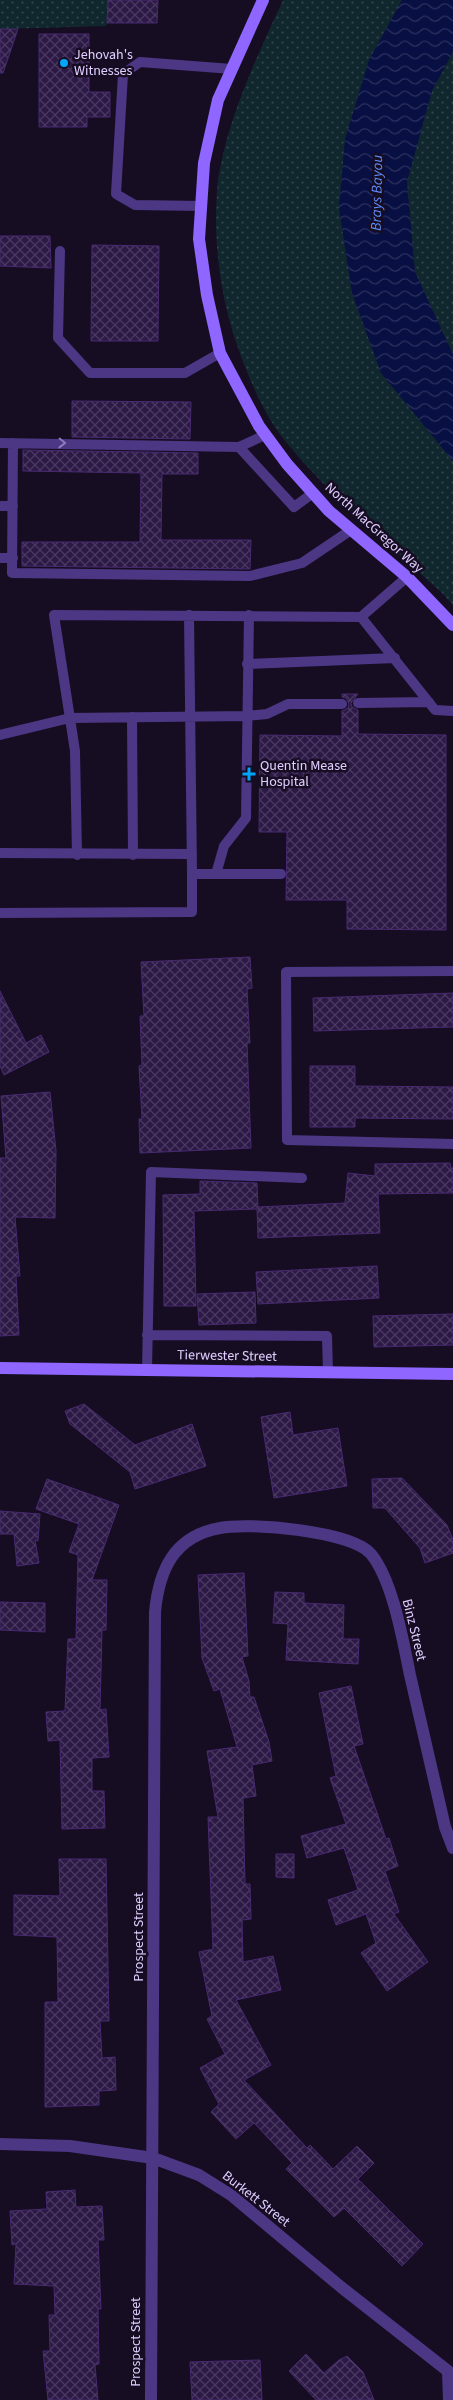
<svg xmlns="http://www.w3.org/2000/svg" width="453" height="2400" viewBox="0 0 453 2400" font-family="'Source Sans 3',sans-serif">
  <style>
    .green { fill: url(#green-dots) }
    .water { fill: url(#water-waves) }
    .building { fill: url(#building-cross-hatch); stroke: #492a72 }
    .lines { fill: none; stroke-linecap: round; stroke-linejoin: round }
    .lane { stroke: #4c3784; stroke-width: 10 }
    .street { stroke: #4c3784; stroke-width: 12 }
    .secondary { stroke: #8f66ff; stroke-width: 12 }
    .oneway { stroke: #8f7bbb }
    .poi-dot { fill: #00a5fa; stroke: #160d23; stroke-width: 2 }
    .labels { text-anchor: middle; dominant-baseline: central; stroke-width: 5; stroke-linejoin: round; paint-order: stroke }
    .poi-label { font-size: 14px; fill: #e0cfff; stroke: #160d23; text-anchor: start }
    .street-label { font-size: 14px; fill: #e0cfff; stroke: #160d23 }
    .water-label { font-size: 15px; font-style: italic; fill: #5d8dff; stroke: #160d23 }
  </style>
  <defs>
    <pattern id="green-dots" width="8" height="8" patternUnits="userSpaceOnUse" patternTransform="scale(1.25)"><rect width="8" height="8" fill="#10272d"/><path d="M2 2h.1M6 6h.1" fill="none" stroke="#32454c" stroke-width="1.8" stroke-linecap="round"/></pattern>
    <pattern id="water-waves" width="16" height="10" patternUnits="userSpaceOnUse" patternTransform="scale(1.25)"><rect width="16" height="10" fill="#080f42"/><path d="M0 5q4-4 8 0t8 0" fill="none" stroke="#2c315e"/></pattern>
    <pattern id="building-cross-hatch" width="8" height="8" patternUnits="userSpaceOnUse" patternTransform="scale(1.25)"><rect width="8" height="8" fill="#2c1945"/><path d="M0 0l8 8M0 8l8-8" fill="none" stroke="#4a3961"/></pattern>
  </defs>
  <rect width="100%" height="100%" fill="#160d23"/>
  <path class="green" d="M0,0H108L107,23L106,26L0,29Z
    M283,0H453V605L441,592C385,541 325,493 279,433C261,408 249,378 238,348C221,299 213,245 217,192C222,130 257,56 283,0Z"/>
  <path class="water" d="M402,0H453V52L432,91L407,182L415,272L453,354V461L381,373L352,293L339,208L345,139L369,60Z"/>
  <path class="building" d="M108,0H158L157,23H107Z
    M0,29H18L3,73H0Z
    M39,34H89V92H110V117H87V127H39Z
    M0,236H50L51,268L0,266Z
    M92,245L159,246L158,341H91Z
    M72,401L191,402L190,439L72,437Z
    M23,450L198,453V474H162L161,540H251L250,569L22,566V542H140L141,473L23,471Z
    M342,694H358L351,703L352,707L358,710V734L446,735V930L347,929V900H286L287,832H259L260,735L342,736V711L348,708L349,704L346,698L342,697Z
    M250,957L252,988L247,989L250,1043H247L251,1148L140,1153L139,1119H142L139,1066L142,1065L140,1016H144L141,962Z
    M0,991L26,1043L41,1035L49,1052L4,1075L0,1066Z
    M453,993V1027L314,1031L313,998Z
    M310,1066H355V1086L453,1087V1119L355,1118V1127H310Z
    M50,1092L56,1151L55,1218L15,1217L20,1276H16L19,1335L0,1336V1158H6L1,1096Z
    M450,1163L451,1168H453V1193L378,1194L380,1233L258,1238L257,1209L194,1211L196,1306H164L163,1195L200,1194V1181L257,1183L258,1207L345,1203L348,1173L375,1176V1164Z
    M377,1266L379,1298L258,1304L256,1272Z
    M255,1292L256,1323L199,1325L197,1294Z
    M453,1314V1345L374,1347L373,1316Z
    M84,1404L135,1445L192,1424L206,1466L135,1489L130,1472L70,1424L65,1411Z
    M290,1412L293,1435L338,1428L347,1486L274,1498L261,1417Z
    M402,1478L447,1525L453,1540V1553L425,1563L420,1548L385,1508H373L372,1479Z
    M47,1479L119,1505L92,1580H107L106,1630H102L100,1710L106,1709L109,1757L92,1758V1791H104L105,1828L62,1829L60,1740L48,1741L46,1712L65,1711L68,1639H76L78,1555L69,1552L79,1524L36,1509Z
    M0,1511L40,1514L38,1541L35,1540L39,1563L17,1566L14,1534H0Z
    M244,1573L248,1656L242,1657L249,1681L250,1697H254L269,1742L272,1761L252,1765L256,1796L243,1798L245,1884H250L251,1919L242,1920L243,1962L273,1956L281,1990L236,2000L271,2065L244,2080L307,2148L310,2145L333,2169L357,2146L374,2163L358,2179L423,2244L402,2266L344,2208L334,2217L286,2169L292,2163L254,2123L236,2139L211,2112L219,2104L200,2068L225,2054L207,2019L212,2016L199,1952L213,1949L208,1817H218L207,1751L237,1747L220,1689L214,1691L202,1658L198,1575Z
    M275,1592L304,1593V1603L344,1605L343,1639H359L358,1664L286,1660L288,1624L273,1623Z
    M0,1602L45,1603V1632L0,1630Z
    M351,1686L363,1744L354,1746L386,1839L389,1838L398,1866L385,1871L399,1912L394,1914L428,1962L387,1991L361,1953L376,1943L366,1914L336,1925L328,1900L358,1890L344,1848L307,1858L301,1836L346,1824L330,1778L336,1776L319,1693Z
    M276,1854H294V1878L276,1877Z
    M59,1859H106L109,2021H100L102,2058L115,2057L116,2090L99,2091V2105L45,2107V2002H58L57,1937L14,1935V1895L60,1896Z
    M75,2190L76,2207L102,2206L104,2240H98L101,2309H98L99,2364L95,2365L98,2400H48L43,2351H50L49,2315H55L54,2286L14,2284L16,2244L12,2245L10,2211L47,2209L46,2192Z
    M306,2354L324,2373L339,2360L347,2356L363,2372L374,2400H316L289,2371Z
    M260,2360L262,2400H192L190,2362Z"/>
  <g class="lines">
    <path class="lane" d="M201,206L135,205L116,194L123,74L140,62L232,69
      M60,251L58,338L90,373H185L220,353
      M0,443L239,447L265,435
      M13,443L12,573L250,576L302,563L351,530
      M239,447L294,507L313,493
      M0,506H13
      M0,558H13
      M189,615L192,874H281
      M361,617L435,710L453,711
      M247,664L395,658
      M358,703L429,702
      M132,717L133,855
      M0,735L70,718L246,716L267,714L288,704H342
      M0,853L192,854
      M77,855L75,751L54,615L361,617L407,577
      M216,874L224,846L246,818L249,615
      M0,913L192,912V874
      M453,971L286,972L287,1140L453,1144
      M147,1335L327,1336L328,1372
      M147,1370L151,1172L302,1178"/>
    <path class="street" d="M0,2144L70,2146L153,2158L199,2175L231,2195L341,2287L453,2375
      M448,2372L449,2400
      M151,2400L155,1612C159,1570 174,1536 220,1528C249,1522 352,1531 371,1554C393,1581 403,1641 410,1675C422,1726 433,1777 445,1827L453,1848"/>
    <path class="secondary" d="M263,0L218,100L204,163L199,239L207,295L220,353L259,426L287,464L329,511L407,577L453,625
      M0,1368L453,1374"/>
  </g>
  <defs><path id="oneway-chevron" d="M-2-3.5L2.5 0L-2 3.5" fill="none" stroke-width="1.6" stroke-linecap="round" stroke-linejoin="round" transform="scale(1.25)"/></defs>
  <use class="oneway" href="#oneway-chevron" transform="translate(62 443) rotate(1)"/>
  <g class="poi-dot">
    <circle cx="64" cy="63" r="5"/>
    <path d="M246.5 766.5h5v5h5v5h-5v5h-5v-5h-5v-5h5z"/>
  </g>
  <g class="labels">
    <g class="poi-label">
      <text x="74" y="55">Jehovah's<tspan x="74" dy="16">Witnesses</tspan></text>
      <text x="260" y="766">Quentin Mease<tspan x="260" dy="16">Hospital</tspan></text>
    </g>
    <g class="street-label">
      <text transform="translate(374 528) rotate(42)">North MacGregor Way</text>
      <text transform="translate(227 1356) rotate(1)">Tierwester Street</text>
      <text transform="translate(414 1630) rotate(76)">Binz Street</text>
      <text transform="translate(139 1937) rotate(-90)">Prospect Street</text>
      <text transform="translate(256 2199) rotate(38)">Burkett Street</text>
      <text transform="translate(136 2342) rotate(-90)">Prospect Street</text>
    </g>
    <g class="water-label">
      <text transform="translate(377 193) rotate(-89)">Brays Bayou</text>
    </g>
  </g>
</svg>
